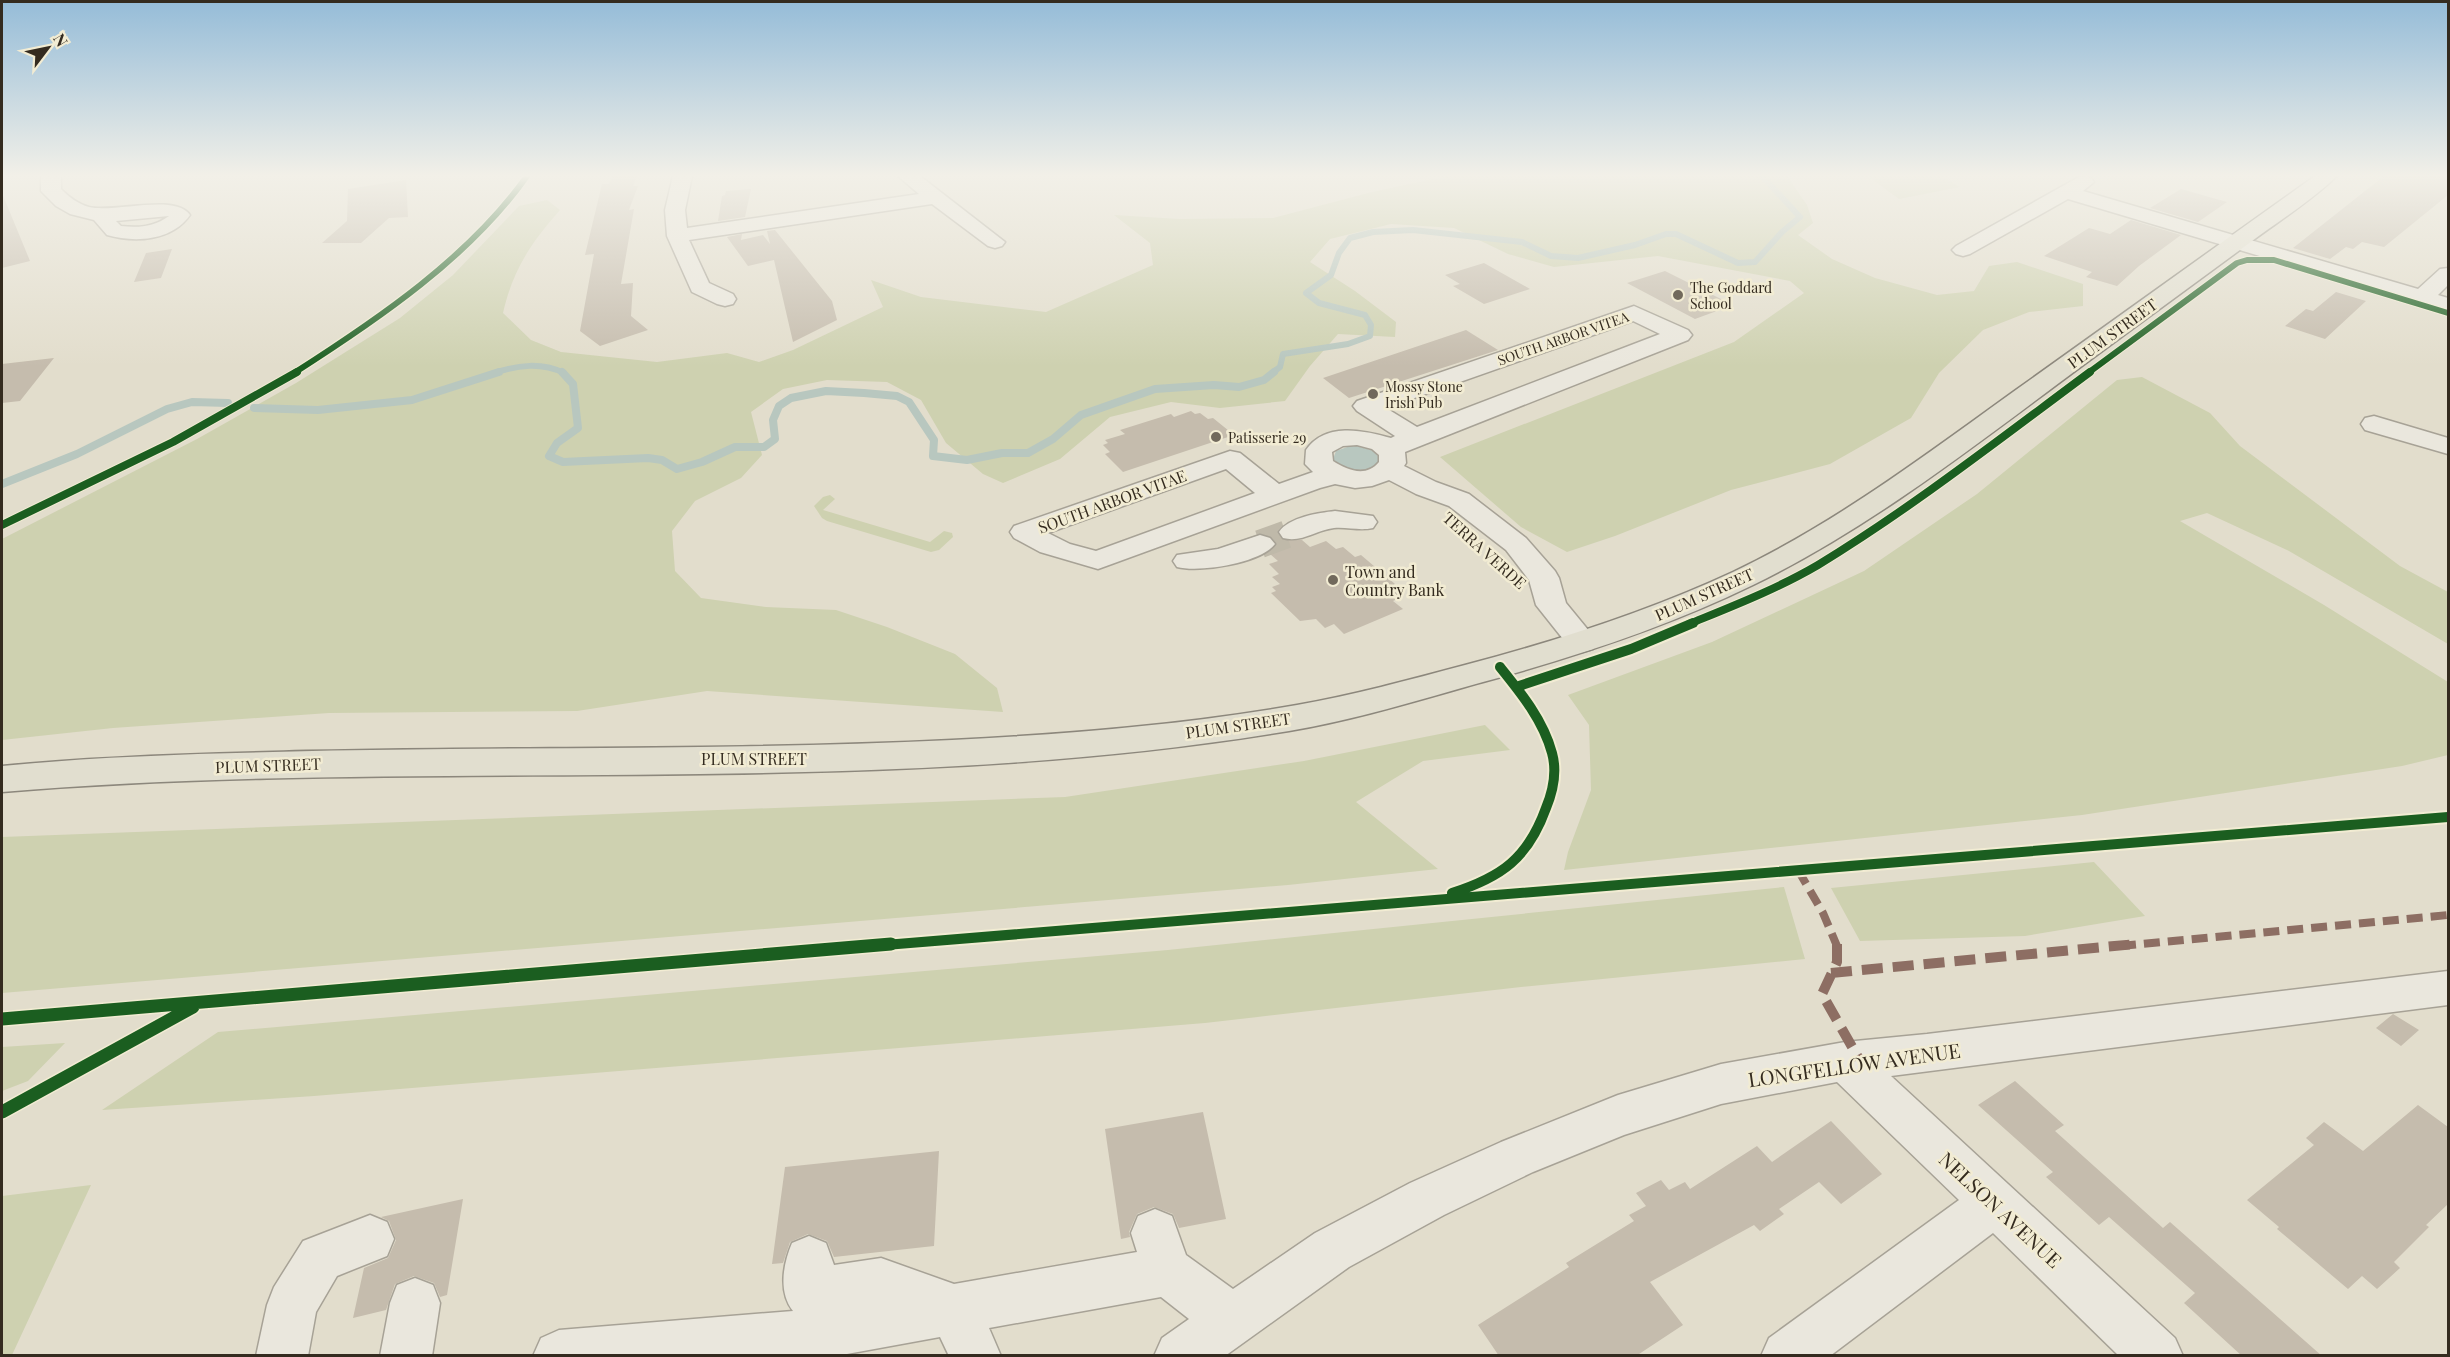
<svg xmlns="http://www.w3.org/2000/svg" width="2450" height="1357" viewBox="0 0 2450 1357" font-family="'Playfair Display',serif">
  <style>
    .green { fill: #ced1b0 }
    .water { fill: #b8c7bf }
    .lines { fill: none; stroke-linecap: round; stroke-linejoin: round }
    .stream-far1 { stroke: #b8c7bf; stroke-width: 6 }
    .stream { stroke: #b8c7bf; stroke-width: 8 }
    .building { fill: #c5bcad }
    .minor-tunnel { stroke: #bfb9a9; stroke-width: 28; stroke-dasharray: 28 14; stroke-linecap: butt }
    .minor-casing { stroke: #a7a296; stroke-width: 3 }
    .major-casing { stroke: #8c877c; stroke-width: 3 }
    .minor { fill: #eae7dd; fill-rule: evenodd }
    .major { fill: #e1decf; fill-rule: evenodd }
    .quiet-far1 { stroke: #8d6e63; stroke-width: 8; stroke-dasharray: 16 8; stroke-linecap: butt }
    .quiet { stroke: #8d6e63; stroke-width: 10; stroke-dasharray: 21 10; stroke-linecap: butt }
    .cycleway-far3-casing { stroke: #f2ecd3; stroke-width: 8 }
    .cycleway-far2-casing { stroke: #f2ecd3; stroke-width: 10 }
    .cycleway-far1-casing { stroke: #f2ecd3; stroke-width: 14 }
    .cycleway-casing { stroke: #f2ecd3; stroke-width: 16 }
    .cycleway-far3 { stroke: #1b5e20; stroke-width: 6 }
    .cycleway-far2 { stroke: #1b5e20; stroke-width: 8 }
    .cycleway-far1 { stroke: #1b5e20; stroke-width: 10 }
    .cycleway { stroke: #1b5e20; stroke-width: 13 }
    .poi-dot { fill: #71695c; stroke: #f2ecd3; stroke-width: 2 }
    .labels { text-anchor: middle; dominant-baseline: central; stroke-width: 5; stroke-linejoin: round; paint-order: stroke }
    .far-poi-label { font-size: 14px; fill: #342b1f; stroke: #f2ecd3; text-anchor: start }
    .far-street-label { font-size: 14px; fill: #342b1f; stroke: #f2ecd3 }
    .street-label { font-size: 16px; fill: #342b1f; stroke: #f2ecd3 }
    .poi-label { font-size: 16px; fill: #342b1f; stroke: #f2ecd3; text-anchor: start }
    .near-street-label { font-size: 20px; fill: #342b1f; stroke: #f2ecd3 }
  </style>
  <rect width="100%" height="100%" fill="#e2ddcc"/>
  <path class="green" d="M1447,176H1787L1807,205L1813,223L1798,235L1832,259L1875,278L1937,295L1974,291L1989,266L2017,262L2083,284V306L2029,312L1983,330L1939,373L1911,418L1830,464L1731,490L1615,536L1567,552L1521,527L1440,457L1734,342L1804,293L1790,281L1658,256L1554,267L1508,254L1454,228L1391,224L1330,239L1310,262L1355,291L1396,322L1395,337L1338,334L1310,366L1285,401L1220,408L1171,402L1110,417L1060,459L1003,483L983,474L946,443L921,400L887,382L827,380L783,389L751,412L762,455L741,478L695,501L672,531L675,571L701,598L766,607L836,610L887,627L955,654L997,688L1003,712L707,691L577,711L329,713L113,728L2,740V539L197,439L296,383L400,318L453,275L519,206L547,200L560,210C531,243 513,269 503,313L531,340L561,352L657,362L727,353L759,362L793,350L883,307L871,280L921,297L1046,312L1153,265L1150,243L1114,215L1179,219L1273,218L1372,192Z
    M1868,176H1941L1960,187L1899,199Z
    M2142,377L2210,413L2240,446L2400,566L2448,592V644L2289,551L2207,513L2180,521L2324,605L2448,682V755L2402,766L2082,815L1564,870L1568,852L1591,790L1589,725L1568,695L1712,642L1864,571L1977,494L2117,380Z
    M830,495L835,499L823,510L930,542L944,531L952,533L953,537L939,550L931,552L827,521L822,518L814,506L823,497Z
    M1485,725L1510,750L1423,761L1356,802L1438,869L1288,885L2,993V837L1065,797L1304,761Z
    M2094,862L2145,916L2025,936L1860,941L1831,888Z
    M1784,887L1805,959L1521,987L1205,1023L314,1096L102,1110L218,1032L1168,950Z
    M65,1043L28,1081L2,1091V1047Z
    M91,1185L12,1355H2V1196Z"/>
  <path class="water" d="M1353,445L1374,451L1380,459L1379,463C1366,474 1343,474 1333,459L1336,451Z"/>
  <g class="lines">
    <path class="stream-far1" d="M494,373C518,365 541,362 564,373
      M1272,373L1280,367L1283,354L1348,344L1370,336L1371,325L1365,315L1319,303L1306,293L1331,275L1339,253L1350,238L1373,232L1413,230L1522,242L1551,256L1578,258L1635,245L1666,234H1676L1738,263L1755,262L1782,232L1800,217L1762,176"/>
    <path class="stream" d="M562,372L573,384L578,428L557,443L549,456L563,462L648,458L662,460L677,469L702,462L735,447H764L775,439L773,420L779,406L791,398L826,391L864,393L897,396L909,402L934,440L933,456L967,460L1002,453H1028L1053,439L1081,415L1155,389L1214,385L1239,387L1264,380L1274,372
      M254,408L318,410L412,400L499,372
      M2,484L77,454L167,409L192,402L228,403"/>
  </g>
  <path class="building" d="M612,176H637L633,186H638L629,210L634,209L621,284L633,283L631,316L648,330L600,346L580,331L594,254L585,255L602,184H609Z
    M2384,176H2448V195L2384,247L2362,242L2353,249L2346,247L2330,259L2293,248Z
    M406,180L408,217L389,218L361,243H322L347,221L348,189Z
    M751,189L745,217L718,221L722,196L725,195L726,191Z
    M2181,189L2227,202L2198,222L2150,208Z
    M2,193L30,261L2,268Z
    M2131,220L2181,235L2139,266L2117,286L2086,277L2092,272L2044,256L2089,228L2110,234Z
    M775,230L832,301L837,320L793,342L774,260L748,266L727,237L742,234L741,240L763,235L770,244L767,231Z
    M172,249L161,278L134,282L146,253Z
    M1484,263L1530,289L1484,304L1453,286L1460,284L1445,275Z
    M1665,271L1733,305L1695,319L1627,283Z
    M2336,292L2366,301L2325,339L2285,326L2306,309L2313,311Z
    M1466,330L1498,350L1349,398L1323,378Z
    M54,358L20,401L2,403V364Z
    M1191,411L1195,414L1200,413L1208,419L1213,418L1234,435L1123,472L1105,454L1110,452L1103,445L1108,443L1105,440L1125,434L1120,430L1171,414L1174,417Z
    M1280,528L1277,532L1283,540H1302L1310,547L1326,541L1336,549L1343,547L1355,557L1361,555L1395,584L1389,587L1401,597L1393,601L1403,609L1344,634L1334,624L1325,628L1316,619L1300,621L1271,593L1276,591L1272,587L1280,584L1272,577L1279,574L1269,564L1278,561L1269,553L1277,544L1272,537L1264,534Z
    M2393,1014L2419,1030L2401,1046L2376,1028Z
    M2015,1081L2064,1125L2055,1131L2163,1228L2170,1222L2322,1356H2242L2184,1303L2195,1293L2109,1217L2099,1225L2046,1177L2053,1172L1978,1105Z
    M2418,1105L2448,1127V1204L2426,1225L2429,1227L2394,1262L2400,1268L2377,1289L2362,1276L2348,1289L2277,1229L2279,1227L2247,1200L2314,1145L2306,1138L2324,1122L2363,1151Z
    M1203,1112L1226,1219L1179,1228L1173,1214L1154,1207L1137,1214L1129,1232L1130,1237L1121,1239L1105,1129Z
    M1831,1121L1882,1174L1841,1204L1819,1182L1779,1209L1784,1214L1760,1231L1754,1225L1650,1282L1683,1325L1636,1356H1499L1478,1325L1569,1267L1566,1263L1634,1221L1629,1215L1646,1206L1636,1193L1661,1180L1669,1190L1685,1182L1690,1189L1757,1146L1772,1162Z
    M939,1151L934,1246L834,1257L827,1241L808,1234L790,1242L783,1263L772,1264L785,1167Z
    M463,1199L447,1295L440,1297L434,1283L414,1276L395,1284L386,1310L353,1318L364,1268L388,1258L396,1240L389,1221L381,1217Z"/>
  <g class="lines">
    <path class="minor-tunnel" d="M1260,544L1293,532"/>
    <g class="minor-casing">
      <path id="minor" d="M41,176H61V189C69,197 78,204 89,207C115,213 175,193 190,215C172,241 135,243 107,235L94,220L70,214L56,206L41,191ZM169,216C154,227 138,228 121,226L116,221Z
        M673,176H692L685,210L687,228L919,194L898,176H920L1005,242L1002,246L995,248L988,246L932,204L689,240L709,283L733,294L736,299L733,304L725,306L717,304L692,292L667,236L665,210Z
        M2085,176L2091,178L2094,182L2083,191L2418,289L2440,269L2448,268V285L2438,295L2448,298V312L2068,199L1970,254L1963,256L1956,254L1952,250L1956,246L2077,178Z
        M1634,306L1688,330L1692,335L1688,340L1405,452L1406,463L1404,466L1436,482L1469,494L1526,538L1555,571L1559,578L1566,603L1598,642L1593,649L1582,652L1571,649L1536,605L1529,580L1506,550L1449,506L1416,494L1389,480L1372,486L1355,488L1335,484L1320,488L1098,569L1040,552L1014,538L1010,532L1014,526L1230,451L1240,453L1279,484L1313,472L1305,464L1306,450C1325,422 1363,430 1391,438L1395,436L1357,411L1353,406L1357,401ZM1633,321L1660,334L1417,427L1386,408ZM1357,445L1372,449L1379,455V462C1366,478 1347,470 1333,461L1332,452L1343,446ZM1226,469L1255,493L1096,551L1070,544L1048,533Z
        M2374,416L2448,438V454L2365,430L2361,424L2365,418Z
        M1335,511L1373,516L1377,522L1373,528C1360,531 1348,527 1334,528C1316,530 1302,543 1283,538L1279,532C1289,517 1318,513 1335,511Z
        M1260,535L1270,538L1275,544C1261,563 1200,573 1177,567L1173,561L1177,555L1218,549Z
        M2448,971V1005L1891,1076L2175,1338L2183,1356H2119L1993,1233L1830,1356H1761L1769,1338L1959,1200L1837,1082L1721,1104L1624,1135L1533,1172L1444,1215L1349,1267L1225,1356H1154L1162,1338L1189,1319L1161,1297L989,1328L1001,1356H949L940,1337L836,1356H533L541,1338L559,1330L793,1311C778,1292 783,1264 792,1243L809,1236L826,1243L834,1265L881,1258L954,1284L1137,1252L1131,1233L1138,1216L1155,1209L1172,1216L1186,1255L1233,1289L1315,1233L1410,1183L1501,1142L1618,1095L1721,1064L1845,1042L1927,1034Z
        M370,1215L387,1222L394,1239L387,1256L337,1276L316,1312L308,1356H256L267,1305L274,1287L303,1241Z
        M415,1278L433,1285L440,1303L432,1356H380L390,1303L397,1285Z"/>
    </g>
    <g class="major-casing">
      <path id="major" d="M2315,176H2337C2310,202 2277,222 2248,244C2194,284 2140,323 2086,363C1979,442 1874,526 1753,585C1667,627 1575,657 1483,682C1419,700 1354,720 1289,731C864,802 429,756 2,792V766C92,757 182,754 273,752C499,746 726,751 952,740C1067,734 1183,725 1297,705C1353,695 1409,680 1465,665C1556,641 1647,612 1733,572C1834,524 1923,457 2013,392C2114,320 2214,248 2315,176Z"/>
    </g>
    <use href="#minor" class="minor"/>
    <use href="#major" class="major"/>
    <path class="quiet-far1" d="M1798,870L1823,913L1837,946
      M2120,946L2448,915"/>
    <path class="quiet" d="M1837,944V962L1822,994L1859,1059
      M1831,973L2136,944"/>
    <g class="cycleway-far3-casing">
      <path id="cycleway-far3" d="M294,373C377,320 470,257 527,176
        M2088,373L2237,263L2247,260H2274L2448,313"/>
    </g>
    <g class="cycleway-far2-casing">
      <path id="cycleway-far2" d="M2,525L173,442L297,372
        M1689,624C1733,606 1777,589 1818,565C1913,507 2001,438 2090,372"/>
    </g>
    <g class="cycleway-far1-casing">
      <path id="cycleway-far1" d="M1516,687L1631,649L1693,623
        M1452,893C1502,877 1528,858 1546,808C1553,791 1557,771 1552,753C1543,720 1521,693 1500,667
        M873,946L2448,817"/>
    </g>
    <g class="cycleway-casing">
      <path id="cycleway" d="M2,1019L891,944
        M2,1112L193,1007"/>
    </g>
    <use href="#cycleway-far3" class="cycleway-far3"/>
    <use href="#cycleway-far2" class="cycleway-far2"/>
    <use href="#cycleway-far1" class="cycleway-far1"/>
    <use href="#cycleway" class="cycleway"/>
  </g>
  <linearGradient id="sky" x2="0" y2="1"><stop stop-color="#95bcd8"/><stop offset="0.48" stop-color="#f2f0e8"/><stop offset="1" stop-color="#f2f0e8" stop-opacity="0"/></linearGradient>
  <rect width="2450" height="366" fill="url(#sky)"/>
  <g class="poi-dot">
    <circle cx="1678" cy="295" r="6"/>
    <circle cx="1373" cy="394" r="6"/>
    <circle cx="1216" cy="437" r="6"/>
    <circle cx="1333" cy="580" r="6"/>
  </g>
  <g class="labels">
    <g class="far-poi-label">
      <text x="1690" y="287">The Goddard<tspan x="1690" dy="16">School</tspan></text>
      <text x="1385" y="386">Mossy Stone<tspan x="1385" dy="16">Irish Pub</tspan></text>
      <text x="1228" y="437">Patisserie 29</text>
    </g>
    <g class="far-street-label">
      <text transform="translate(1563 338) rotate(-19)">SOUTH ARBOR VITEA</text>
    </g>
    <g class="street-label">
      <text transform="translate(2112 333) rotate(-36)">PLUM STREET</text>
      <text transform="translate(1112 501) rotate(-20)">SOUTH ARBOR VITAE</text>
      <text transform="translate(1485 550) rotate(42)">TERRA VERDE</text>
      <text transform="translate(1704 594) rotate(-24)">PLUM STREET</text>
      <text transform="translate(1238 725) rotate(-8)">PLUM STREET</text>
      <text x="754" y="758">PLUM STREET</text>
      <text transform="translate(268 765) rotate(-2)">PLUM STREET</text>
    </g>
    <g class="poi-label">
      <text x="1345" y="571">Town and<tspan x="1345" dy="18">Country Bank</tspan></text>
    </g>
    <g class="near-street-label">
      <text transform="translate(1854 1064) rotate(-8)">LONGFELLOW AVENUE</text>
      <text transform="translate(2001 1209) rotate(43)">NELSON AVENUE</text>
    </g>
  </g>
  <rect width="2450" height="1357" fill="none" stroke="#342b1f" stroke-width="6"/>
  <g transform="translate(48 48) rotate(58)" stroke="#f2ecd3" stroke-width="4.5" paint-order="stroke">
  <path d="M0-4.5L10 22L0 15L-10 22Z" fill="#342b1f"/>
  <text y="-9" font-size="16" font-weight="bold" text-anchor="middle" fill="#342b1f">N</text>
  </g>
</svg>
